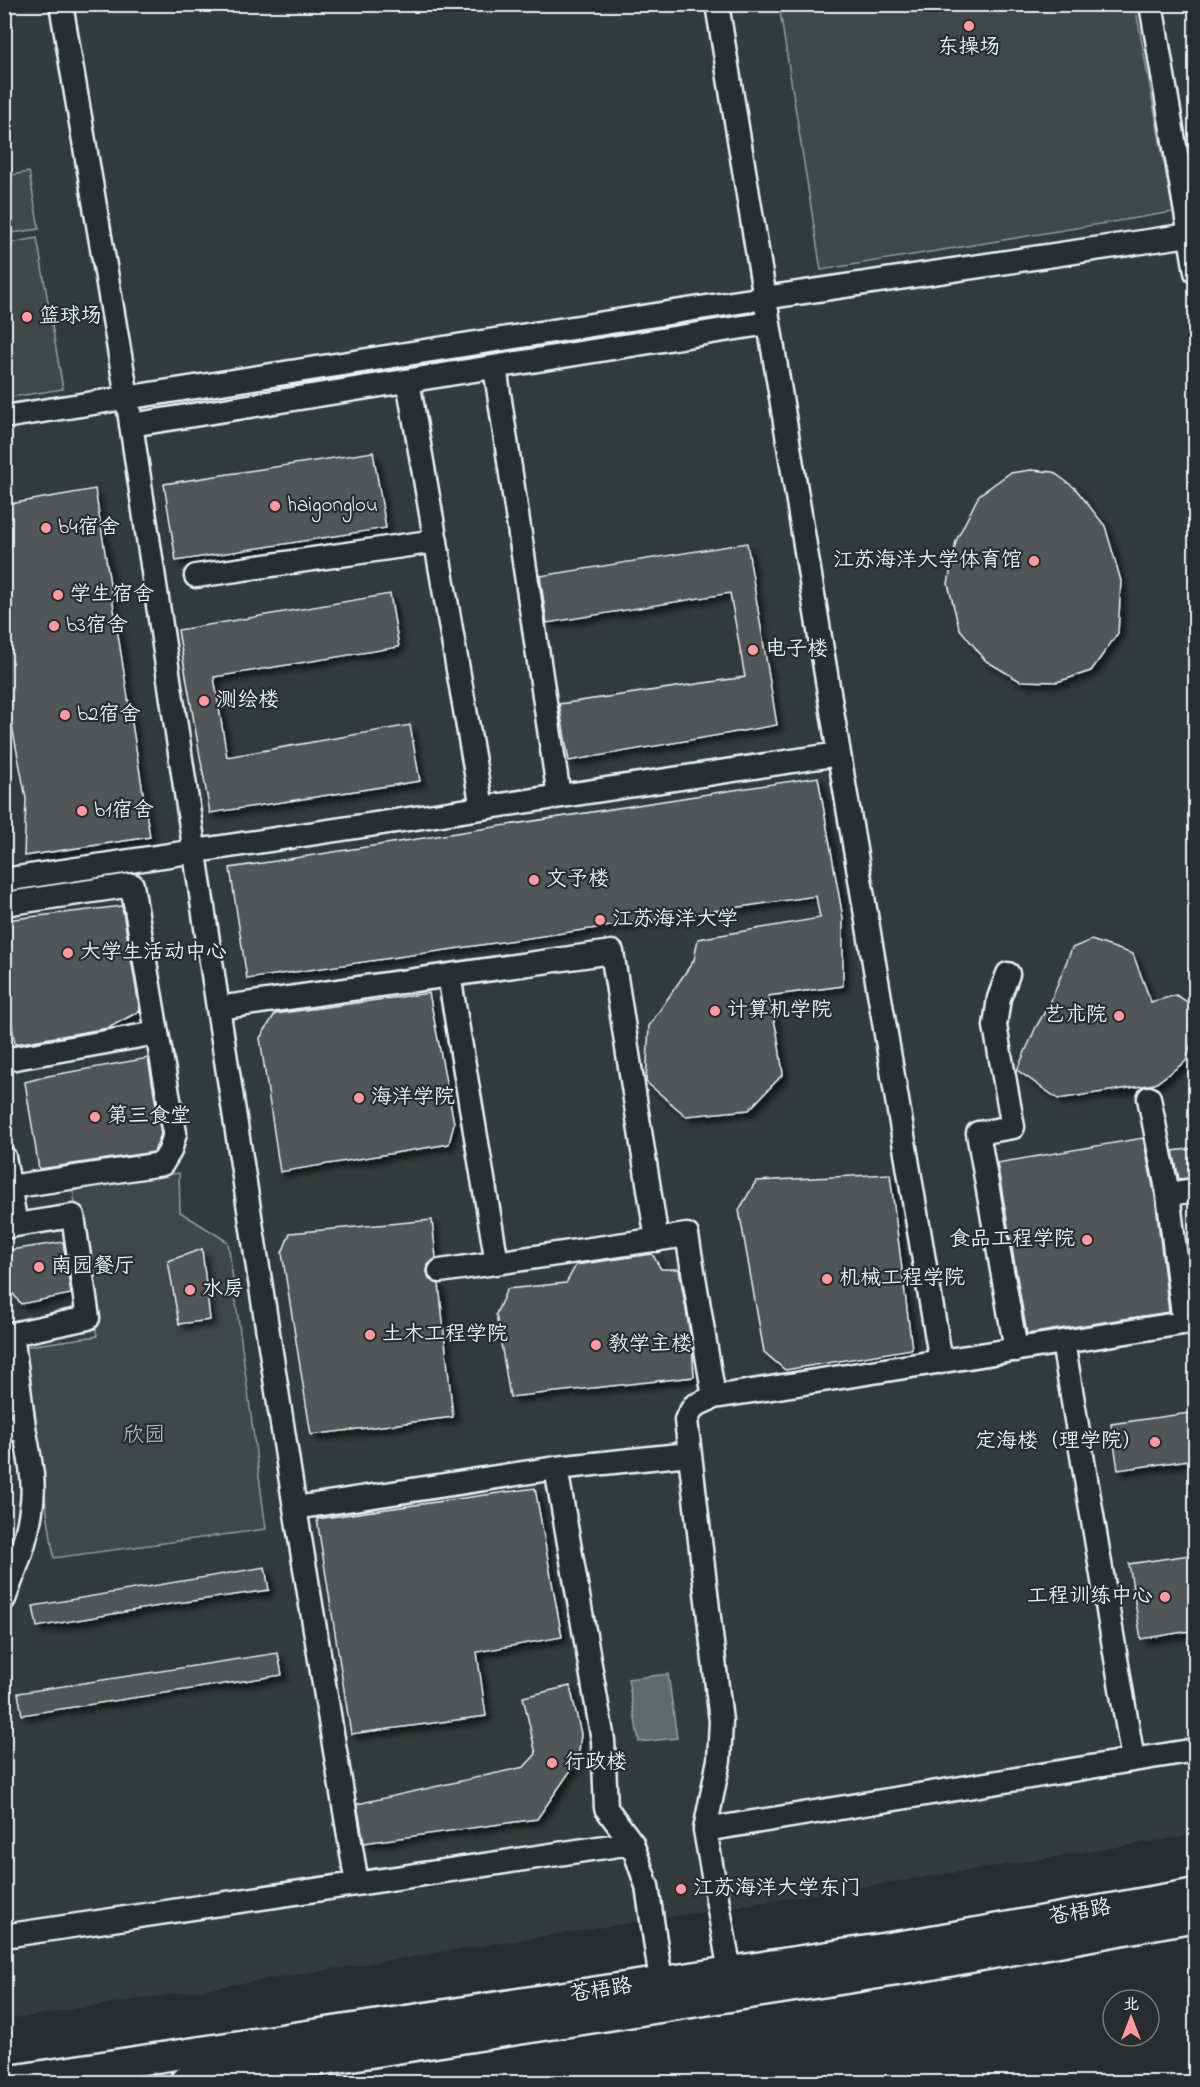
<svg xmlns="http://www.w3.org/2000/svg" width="1200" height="2087" viewBox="0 0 1200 2087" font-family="'Indie Flower','LXGW WenKai TC',sans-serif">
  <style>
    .built { fill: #363a3b }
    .green { fill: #424648; stroke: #959ca0; stroke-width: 1.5 }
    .water { fill: #63686b; stroke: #989fa3; stroke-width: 1.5 }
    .building { fill: #535759; stroke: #e8f1f8; stroke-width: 1.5; filter: url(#shadow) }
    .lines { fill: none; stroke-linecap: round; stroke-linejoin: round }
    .minor-casing { stroke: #e8f1f8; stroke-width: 27 }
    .major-casing { stroke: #e8f1f8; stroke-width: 33 }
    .minor { stroke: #2a2d2e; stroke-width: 22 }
    .major { stroke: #2a2d2e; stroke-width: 28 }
    .poi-dot { fill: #ff9aa2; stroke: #2a2d2e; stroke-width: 2 }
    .labels { text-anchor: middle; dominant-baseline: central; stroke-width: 4.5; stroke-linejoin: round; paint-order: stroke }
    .poi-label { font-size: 21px; fill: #e8f1f8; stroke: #2a2d2e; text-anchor: start }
    .park-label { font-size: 21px; fill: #aeb5ba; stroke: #2a2d2e }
    .street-label { font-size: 21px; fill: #e8f1f8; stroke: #2a2d2e }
  </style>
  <defs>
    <filter id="shadow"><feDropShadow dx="5" dy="5" stdDeviation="3" flood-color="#0009"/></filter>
  </defs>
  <rect width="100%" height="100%" fill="#2a2d2e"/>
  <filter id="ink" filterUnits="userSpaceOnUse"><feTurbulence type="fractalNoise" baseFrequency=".0167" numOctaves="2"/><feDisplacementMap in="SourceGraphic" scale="12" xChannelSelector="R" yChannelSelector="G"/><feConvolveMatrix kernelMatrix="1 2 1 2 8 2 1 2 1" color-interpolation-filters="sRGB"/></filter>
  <g filter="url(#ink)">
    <path class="built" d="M5,5H1195V1835L5,2020Z"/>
    <path class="green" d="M779,5H1135L1173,212L821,270Z
      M29,172L39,229L5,234V176Z
      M37,238L63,389L5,398V244Z
      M179,1173L180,1212L228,1242L266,1529L54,1558L22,1347L97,1336L73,1191L91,1186Z"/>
    <path class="water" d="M668,1674L677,1738L639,1742L628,1679Z"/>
    <path class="building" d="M373,452L386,528L176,561L164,484Z
      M1031,470L1053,472L1075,488L1105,526L1121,581L1118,633L1091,671L1057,682L1020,681L986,661L959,628L948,584L956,541L979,495L1010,473Z
      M95,489L150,837L24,856L26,798L4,685V505Z
      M747,543L777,725L569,761L559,704L745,677L730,593L547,623L540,576Z
      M390,594L399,647L214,677L227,757L410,725L420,781L210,813L178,630Z
      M818,777L843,918V986L768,996L777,1033L783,1074L749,1110L686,1116L646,1082L649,1026L694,960L698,939L820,918L816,896L247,979L230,868Z
      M122,906L140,1011L108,1028L15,1044L4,979V928L13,919Z
      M1091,940L1133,954L1151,1002L1176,995L1196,1007V1026L1186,1061L1155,1084L1058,1099L1017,1070L1036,1027L1050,1003L1072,948Z
      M429,993L454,1123L449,1144L280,1172L260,1038L275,1014Z
      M148,1058L161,1134L154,1152L39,1169L25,1082L48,1076Z
      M1143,1138L1155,1196L1169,1312L1027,1334L997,1163Z
      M1196,1148V1177L1179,1179L1173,1151Z
      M890,1174L912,1349L785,1370L764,1352L739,1210L756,1181Z
      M432,1220L436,1258L428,1265L427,1272L430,1280L439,1284L453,1417L311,1435L282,1253L290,1233Z
      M63,1242L71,1294L21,1304L4,1282V1251Z
      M202,1249L210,1320L179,1324L168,1261Z
      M652,1254L661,1269H679L692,1345L694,1377L510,1397L496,1314L507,1289L566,1283L576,1265Z
      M1196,1412V1459L1118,1470L1111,1424Z
      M535,1488L562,1637L477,1652L486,1716L351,1734L317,1519Z
      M1196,1554V1630L1141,1639L1129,1564Z
      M265,1567L269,1590L171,1604L37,1627L33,1606Z
      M278,1653L282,1675L22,1715L18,1693Z
      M570,1686L581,1734L578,1760L537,1819L364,1843L357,1804L524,1767L536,1754L523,1697Z"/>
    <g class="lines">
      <g class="minor-casing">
        <path id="minor" d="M61,4L127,397L218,1008L295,1508L357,1884
          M717,4L839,754L941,1362
          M1151,4L1196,272
          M495,367L559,796
          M408,381L482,808
          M4,417L764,298L1196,234
          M131,425L768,323
          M196,576L436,541
          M4,880L839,754
          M4,904L132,885L157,1033L4,1060
          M1008,974L999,998L995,1026L1013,1127L978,1133L1016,1350
          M449,975L497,1263
          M218,1008L612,952L657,1240
          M1149,1098L1168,1194L1184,1323
          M4,1157L16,1225L4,1227
          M10,1187L162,1164L170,1151L175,1133L157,1033
          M1168,1194L1196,1190
          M440,1271L687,1235L714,1397
          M4,1333L12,1334L88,1318L73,1216L16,1225
          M4,1430L24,1427L12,1334
          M556,1468L689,1454
          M295,1508L556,1468L603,1740L606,1808L632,1843L647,1886L661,1981
          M4,1599C15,1570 27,1540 31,1510C36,1483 29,1455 24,1427
          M1133,1760L1196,1750
          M705,1830L1133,1760L1063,1342
          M4,1936L632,1843
          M730,1972L705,1830L719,1760L721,1721L686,1420L694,1406L714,1397L1196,1321"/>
      </g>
      <g class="major-casing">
        <path id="major" d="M4,2081L915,1943L1196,1893
          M184,2082L910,1969L1196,1917"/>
      </g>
      <use href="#minor" class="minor"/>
      <use href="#major" class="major"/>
    </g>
  </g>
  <g class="poi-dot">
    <circle cx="969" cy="26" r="6"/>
    <circle cx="27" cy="317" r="6"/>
    <circle cx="275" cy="506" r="6"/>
    <circle cx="46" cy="528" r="6"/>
    <circle cx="1034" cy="561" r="6"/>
    <circle cx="58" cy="595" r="6"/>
    <circle cx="54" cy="626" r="6"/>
    <circle cx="753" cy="650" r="6"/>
    <circle cx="204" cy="701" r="6"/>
    <circle cx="65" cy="715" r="6"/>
    <circle cx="82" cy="811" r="6"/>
    <circle cx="534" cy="880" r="6"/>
    <circle cx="600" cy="920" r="6"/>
    <circle cx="68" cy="953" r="6"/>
    <circle cx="715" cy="1011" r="6"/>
    <circle cx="1119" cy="1016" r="6"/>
    <circle cx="359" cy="1098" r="6"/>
    <circle cx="95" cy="1117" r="6"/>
    <circle cx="1087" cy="1240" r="6"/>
    <circle cx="39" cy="1267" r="6"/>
    <circle cx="827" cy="1279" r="6"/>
    <circle cx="190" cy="1290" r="6"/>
    <circle cx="370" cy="1335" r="6"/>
    <circle cx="596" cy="1345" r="6"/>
    <circle cx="1155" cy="1442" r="6"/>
    <circle cx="1165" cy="1597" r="6"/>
    <circle cx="552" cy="1763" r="6"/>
    <circle cx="681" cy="1889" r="6"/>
  </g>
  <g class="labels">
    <g class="poi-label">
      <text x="969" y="48" text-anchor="middle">东操场</text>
      <text x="39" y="317">篮球场</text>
      <text x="287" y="506">haigonglou</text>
      <text x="58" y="528">b4宿舍</text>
      <text x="1022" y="561" text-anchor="end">江苏海洋大学体育馆</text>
      <text x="70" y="595">学生宿舍</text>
      <text x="66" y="626">b3宿舍</text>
      <text x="765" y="650">电子楼</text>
      <text x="216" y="701">测绘楼</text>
      <text x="77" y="715">b2宿舍</text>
      <text x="94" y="811">b1宿舍</text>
      <text x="546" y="880">文予楼</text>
      <text x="612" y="920">江苏海洋大学</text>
      <text x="80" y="953">大学生活动中心</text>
      <text x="727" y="1011">计算机学院</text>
      <text x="1107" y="1016" text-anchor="end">艺术院</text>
      <text x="371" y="1098">海洋学院</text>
      <text x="107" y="1117">第三食堂</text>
      <text x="1075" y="1240" text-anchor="end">食品工程学院</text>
      <text x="51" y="1267">南园餐厅</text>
      <text x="839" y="1279">机械工程学院</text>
      <text x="202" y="1290">水房</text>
      <text x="382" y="1335">土木工程学院</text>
      <text x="608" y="1345">教学主楼</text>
      <text x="1143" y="1442" text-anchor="end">定海楼（理学院）</text>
      <text x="1153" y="1597" text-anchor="end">工程训练中心</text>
      <text x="564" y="1763">行政楼</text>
      <text x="693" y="1889">江苏海洋大学东门</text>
    </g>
    <g class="park-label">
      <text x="144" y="1436">欣园</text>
    </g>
    <g class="street-label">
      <text transform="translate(1080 1913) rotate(-10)">苍梧路</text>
      <text transform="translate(601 1991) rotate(-9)">苍梧路</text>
    </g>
  </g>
  <rect width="1200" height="2087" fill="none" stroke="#2a2d2e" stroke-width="24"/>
  <rect x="12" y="12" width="1176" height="2063" fill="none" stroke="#e8f1f8" stroke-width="2" filter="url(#ink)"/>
  <g transform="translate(1131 2018)"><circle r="28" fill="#2a2d2e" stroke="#767b7f" stroke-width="1.5"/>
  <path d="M0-4.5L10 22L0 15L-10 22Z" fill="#ff9aa2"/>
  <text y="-9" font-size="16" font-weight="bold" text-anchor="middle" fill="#e8f1f8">北</text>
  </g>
</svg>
